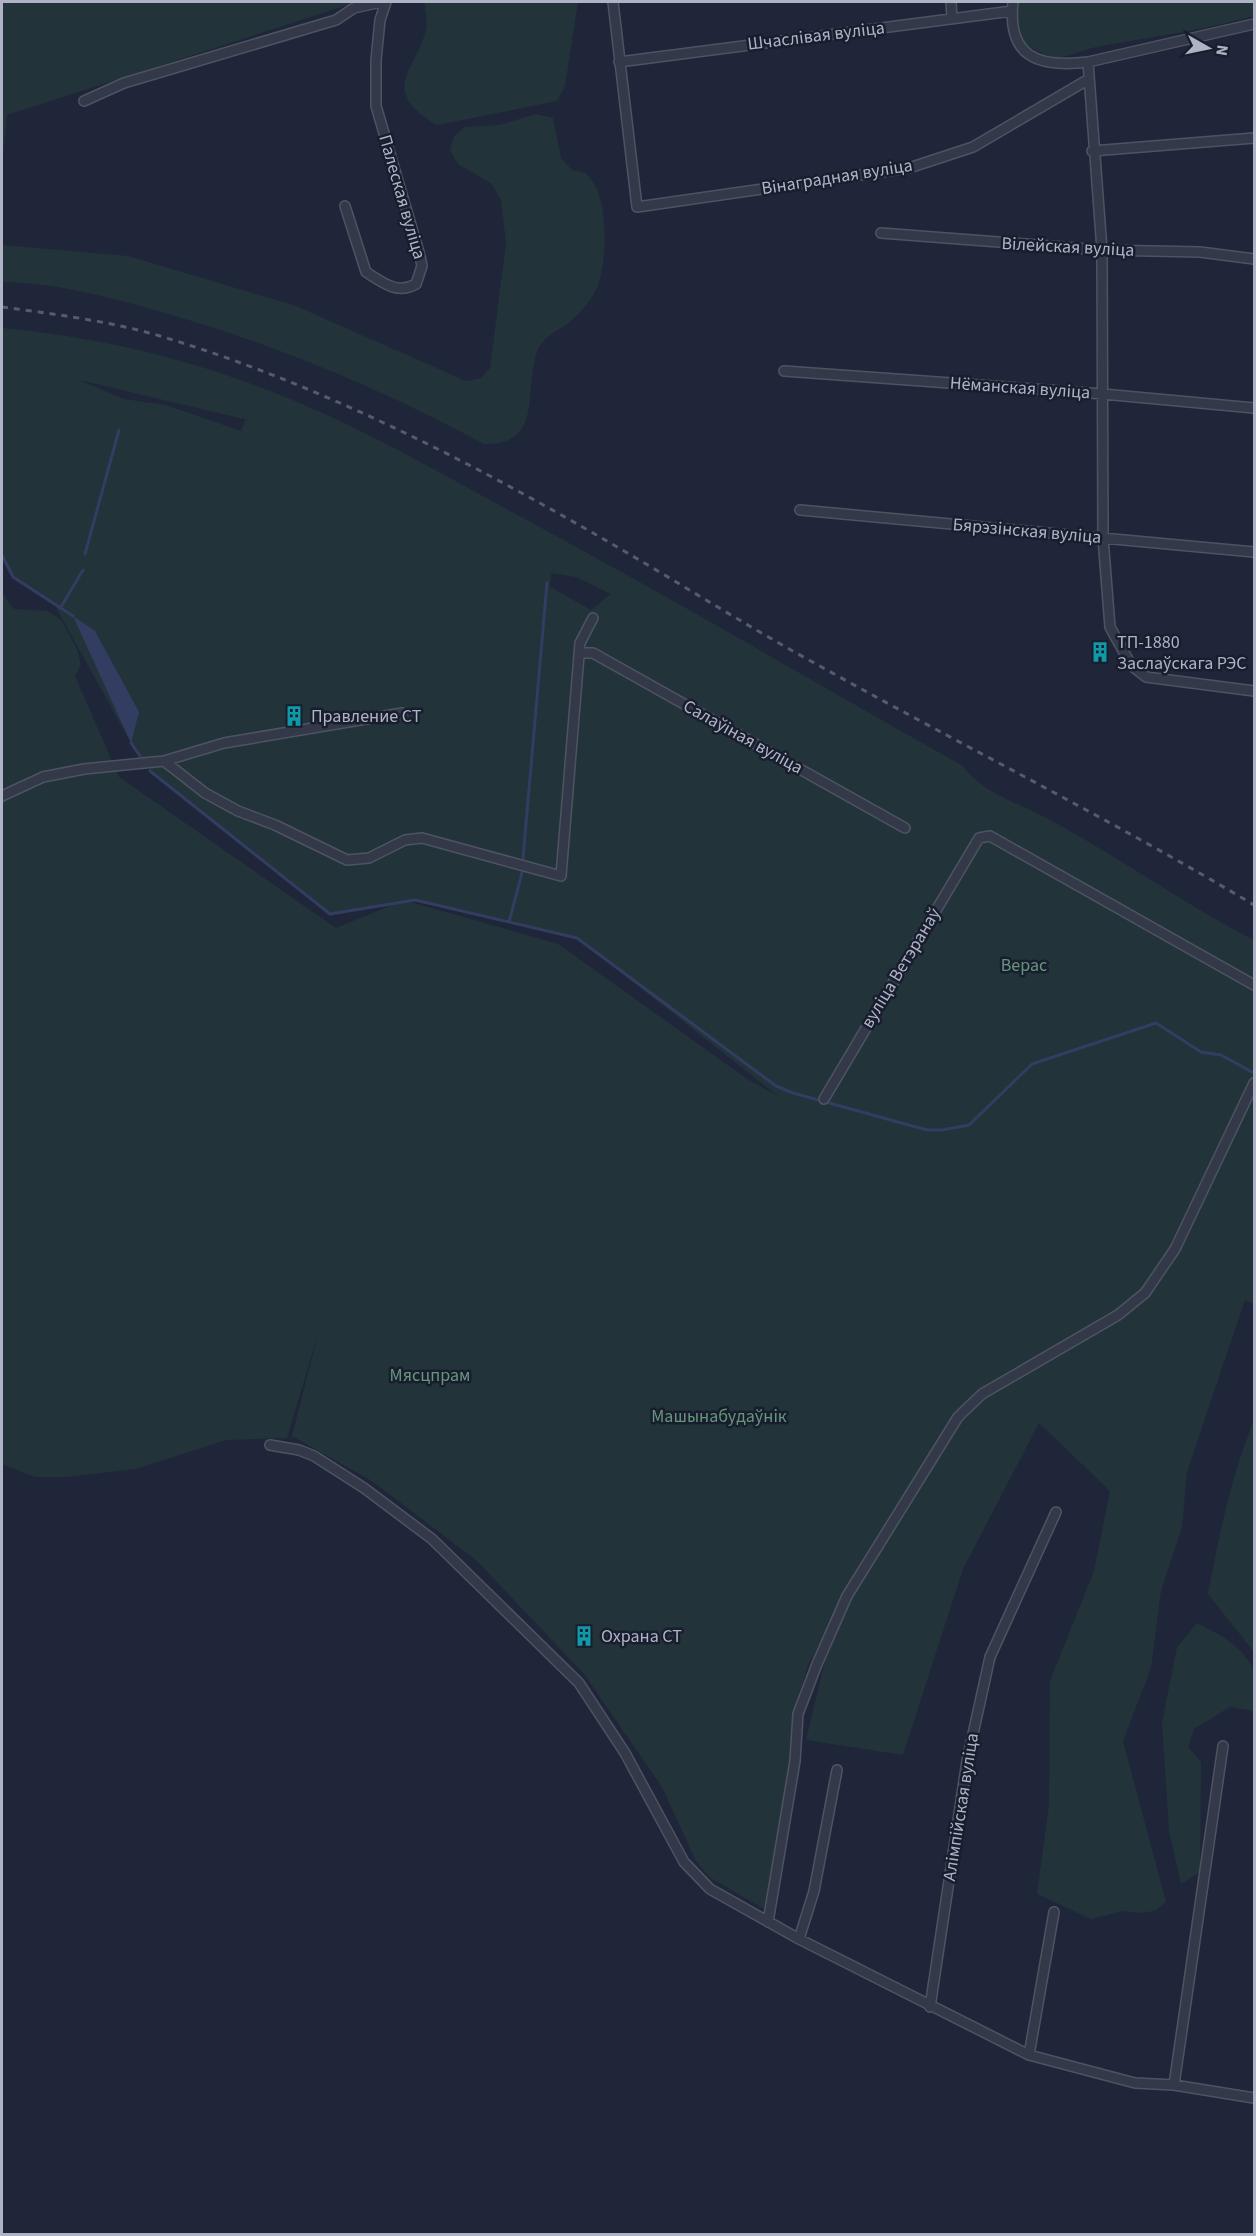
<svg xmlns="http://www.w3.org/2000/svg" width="1256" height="2236" viewBox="0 0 1256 2236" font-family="'Source Sans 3',sans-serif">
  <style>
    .green { fill: #22333a; fill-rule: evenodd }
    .water { fill: #333d61 }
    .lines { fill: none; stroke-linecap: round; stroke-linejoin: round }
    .stream { stroke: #333d61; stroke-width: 3 }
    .street-casing { stroke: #4e5364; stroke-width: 12 }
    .street { stroke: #343949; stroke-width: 9 }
    .rail { stroke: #565b71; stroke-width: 3; stroke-dasharray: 6 6; stroke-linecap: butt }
    .labels { text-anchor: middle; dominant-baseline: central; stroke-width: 5; stroke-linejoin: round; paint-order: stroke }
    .street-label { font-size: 18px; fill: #aeb3c6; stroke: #191e2e }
    .poi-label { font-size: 18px; fill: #aeb3c6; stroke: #191e2e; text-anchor: start }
    .park-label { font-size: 18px; fill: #65977b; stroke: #191e2e }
  </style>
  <rect width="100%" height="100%" fill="#202639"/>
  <path class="green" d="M2,2H375L351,4L7,115L2,164Z
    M424,2H578L565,86L557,101L437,125C379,90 414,74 426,30C428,22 425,10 424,2Z
    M1018,2H1254V16L1205,28L1096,47C1059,56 1063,66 1025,44L1017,24Z
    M536,114L553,118L561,158L572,170L586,173C590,179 596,185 598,192C607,214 607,271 595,292C590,301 580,313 572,320C561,330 543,336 538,350C522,388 546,445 484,444C384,390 281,347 172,315C116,299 61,283 2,282V245L128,256L296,306L466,381L481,378L490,368L506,243L501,200L492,184L458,164L450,150L454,136L465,127L500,125Z
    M2,328C88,336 175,355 257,386C350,420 438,472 525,519C672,598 817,684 963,766C982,794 1027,806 1056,823C1123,860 1186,905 1254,940V1304L1245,1300L1187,1472L1182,1527L1161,1591L1151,1668L1123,1741L1166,1902L1155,1911L1140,1913L1123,1911L1091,1919L1037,1894L1049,1805L1050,1681L1094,1571L1110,1491L1039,1423L963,1569L903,1755L806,1740L836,1614L808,1665L794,1711L786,1799L764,1909L709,1877L696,1861L662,1787L584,1674L477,1561L372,1481L292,1436L318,1334L287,1438L226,1440L136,1469L67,1477H35L2,1464V593L14,609L48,611L61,620L77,649L81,665L75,676L119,777L336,928L397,903L330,914L150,771L131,743L54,604L13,577L2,555ZM79,380L248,420H245L241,431L166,405L124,399ZM551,573L576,577L611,594L591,610L550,587ZM415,900L577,938L778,1096L747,1079L558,944L407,901Z
    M1254,1421V1652L1208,1594C1219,1536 1231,1475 1254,1421Z
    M1197,1623C1218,1633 1246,1648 1254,1672C1256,1683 1254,1699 1254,1711L1230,1707L1194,1729L1188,1747L1201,1762L1200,1872L1181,1884L1169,1831L1162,1723L1177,1647Z"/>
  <path class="water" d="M73,616L95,631L139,712L131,743Z"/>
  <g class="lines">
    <path class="stream" d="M85,554L119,430
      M2,555L13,577L73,616
      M61,607L83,570
      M131,743L140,756
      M150,771L330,914L415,900L577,938L776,1086L793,1093L927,1130H942L969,1125L1032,1064L1156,1023L1201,1052L1221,1055L1252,1072
      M523,858L547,583
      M509,922L522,873"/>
    <g class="street-casing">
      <path id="street" d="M613,2L637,207L909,168L973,147L1089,79
        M951,2L952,19
        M1013,2C1007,57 1038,68 1088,62L1254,24
        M619,62L1012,11
        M1088,62L1102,250L1103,538L1110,627L1131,665L1146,677L1254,691
        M84,101L124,83L336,20L354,8L381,2
        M1092,151L1254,138
        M345,206L366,272C382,282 397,295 416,284L422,266L420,256L376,106V60L380,20L386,2
        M881,233L1102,250L1200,252L1254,259
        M784,371L1103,394L1254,408
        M800,510L1254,552
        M579,653H593L905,828
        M164,761L205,793L238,811L275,825L347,860L369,858L405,840L422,838L561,876L580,643L593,618
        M2,796L43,777L84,769L164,761L224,743L402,713
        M824,1099L979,838L990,836L1254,985
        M270,1445L299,1450L314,1456L364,1488L432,1539L579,1683L625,1753L684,1862L710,1889L799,1939L1029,2055L1135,2083L1174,2085L1254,2098
        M768,1922L795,1761L798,1714L817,1664L847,1596L958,1417L982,1394L1118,1315L1145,1293L1175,1249L1254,1083
        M799,1939L814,1891L837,1770
        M930,2007L967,1761L990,1657L1056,1512
        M1029,2055L1054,1912
        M1174,2085L1223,1746"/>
    </g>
    <use href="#street" class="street"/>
    <path class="rail" d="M2,307C54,314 109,321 160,336C323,385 477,465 624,551C689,589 752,629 818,665C963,746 1112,820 1254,905"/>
  </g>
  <defs>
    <g id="building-bare" transform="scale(1.62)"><path d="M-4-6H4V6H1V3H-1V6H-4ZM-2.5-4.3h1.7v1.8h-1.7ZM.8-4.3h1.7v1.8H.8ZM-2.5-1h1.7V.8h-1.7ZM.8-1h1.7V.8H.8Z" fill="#0f9aa8" stroke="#191e2e" stroke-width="2.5" paint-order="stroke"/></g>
  </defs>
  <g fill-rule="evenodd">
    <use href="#building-bare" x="1100" y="652"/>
    <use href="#building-bare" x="294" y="716"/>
    <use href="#building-bare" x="584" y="1636"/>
  </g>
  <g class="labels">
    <g class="street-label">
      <text transform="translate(816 36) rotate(-7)">Шчаслівая вуліца</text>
      <text transform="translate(837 177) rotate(-9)">Вінаградная вуліца</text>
      <text transform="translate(402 197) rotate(74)">Палеская вуліца</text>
      <text transform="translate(1068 247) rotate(3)">Вілейская вуліца</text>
      <text transform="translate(1020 388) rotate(4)">Нёманская вуліца</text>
      <text transform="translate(1027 531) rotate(5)">Бярэзінская вуліца</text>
      <text transform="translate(743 737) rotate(29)">Салаўіная вуліца</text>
      <text transform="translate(901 968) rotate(-59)">вуліца Ветэранаў</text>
      <text transform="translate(961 1807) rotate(-81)">Алімпійская вуліца</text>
    </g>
    <g class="poi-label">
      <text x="1117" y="642">ТП-1880<tspan x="1117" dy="21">Заслаўскага РЭС</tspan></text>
      <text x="311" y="716">Правление СТ</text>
      <text x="601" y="1636">Охрана СТ</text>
    </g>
    <g class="park-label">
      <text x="1024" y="965">Верас</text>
      <text x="430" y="1375">Мясцпрам</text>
      <text x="719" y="1416">Машынабудаўнік</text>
    </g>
  </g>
  <rect width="1256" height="2236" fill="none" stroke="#aeb3c6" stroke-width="6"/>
  <g transform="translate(1208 48) rotate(99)" stroke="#191e2e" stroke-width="4.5" paint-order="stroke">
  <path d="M0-4.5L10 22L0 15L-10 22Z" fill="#aeb3c6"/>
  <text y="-9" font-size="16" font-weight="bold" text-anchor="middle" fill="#aeb3c6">N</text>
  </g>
</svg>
